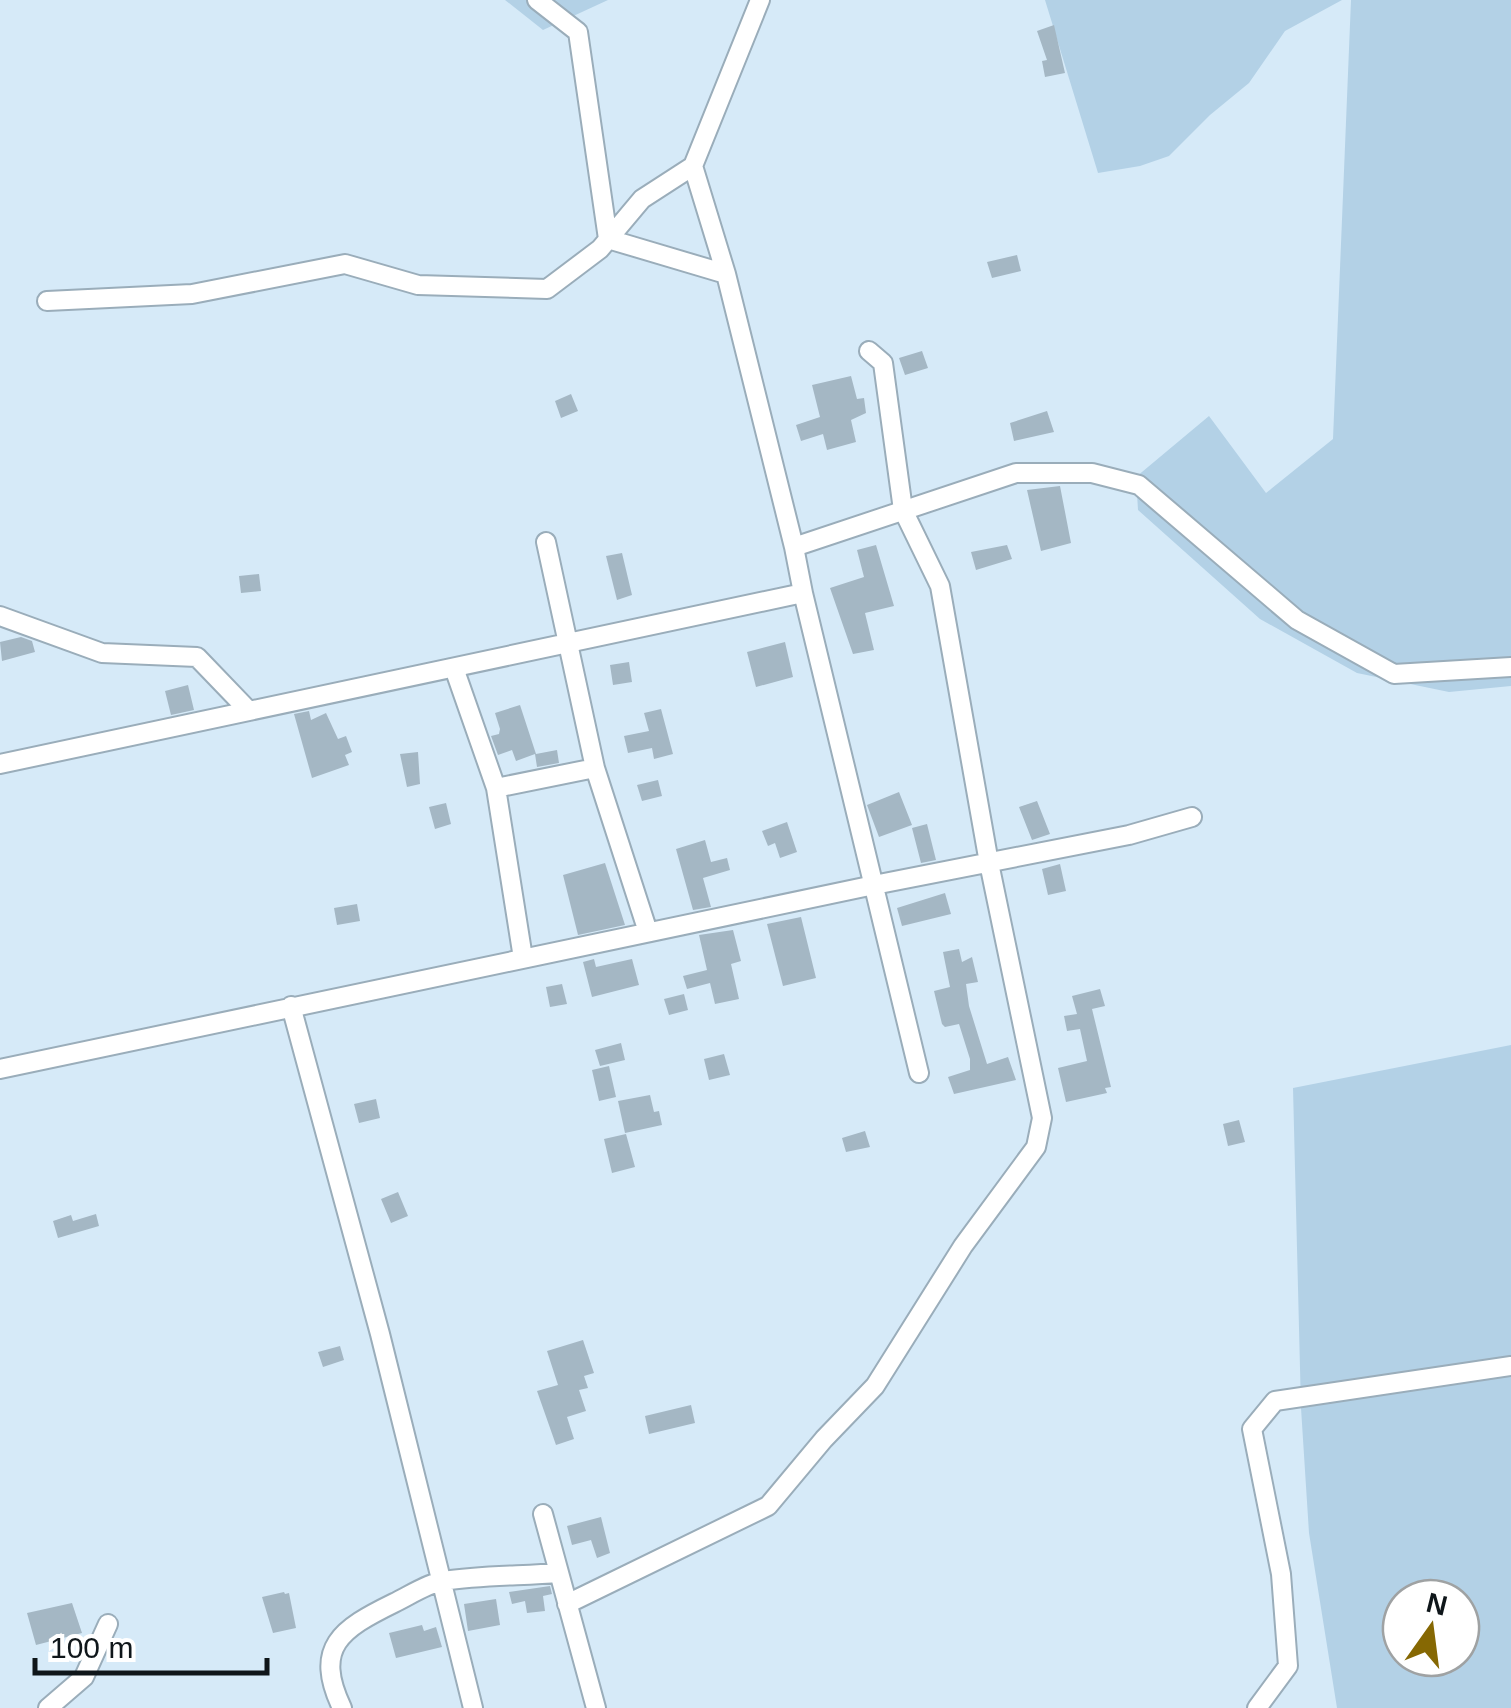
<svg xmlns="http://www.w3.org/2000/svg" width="1511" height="1708" viewBox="0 0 1511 1708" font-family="Arial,sans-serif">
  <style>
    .green { fill: #b3d1e6; fill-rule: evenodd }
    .building { fill: #a4b7c4 }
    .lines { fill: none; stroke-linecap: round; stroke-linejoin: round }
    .street-casing { stroke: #9aadba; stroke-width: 22 }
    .street { stroke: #fff; stroke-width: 18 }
  </style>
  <rect width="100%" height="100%" fill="#d6eaf8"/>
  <path class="green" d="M505,0H608L543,30Z
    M1045,0H1342L1285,31L1249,83L1210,115L1169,156L1140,166L1098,173Z
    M1351,0H1511V686L1449,692L1357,673L1260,619L1138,510L1136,477L1209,416L1266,493L1333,439Z
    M1511,1045V1708H1337L1309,1533L1301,1408L1293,1088ZM1401,1598H1461V1658H1401Z"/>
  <path class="building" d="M1054,25L1065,73L1045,77L1042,61L1047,60L1037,31Z
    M1017,255L1021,271L992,278L987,262Z
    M922,351L928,368L905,375L899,358Z
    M851,376L857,399L864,398L866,413L851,420L856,442L827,450L823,434L801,441L796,425L820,417L812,385Z
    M571,394L578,411L561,418L555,401Z
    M1047,411L1054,432L1014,441L1010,423Z
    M1060,486L1071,543L1041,551L1027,490Z
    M876,545L894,606L865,613L874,650L853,654L830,588L864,577L857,550Z
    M1007,545L1012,559L976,570L971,552Z
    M622,553L632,595L617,600L606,556Z
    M259,574L261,591L241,593L239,576Z
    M21,637L32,641L35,652L2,661L0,642Z
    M785,642L793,677L756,687L747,652Z
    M629,662L632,682L613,685L610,665Z
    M188,685L194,710L171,715L165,691Z
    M520,705L536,754L557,750L559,763L537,767L535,754L516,761L512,750L498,755L491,736L499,734L500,729L495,713Z
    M661,709L673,754L654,759L652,748L628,753L624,736L649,731L644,713Z
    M309,711L311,720L326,713L338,739L346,736L352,752L345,755L349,765L312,778L294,714Z
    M418,752L420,784L407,787L400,754Z
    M658,780L662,796L642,801L637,785Z
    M899,792L912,825L879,837L867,805Z
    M1037,801L1050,834L1032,840L1019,807Z
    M446,803L451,824L435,829L429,807Z
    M787,822L797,852L780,858L775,843L768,846L762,831Z
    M927,824L936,860L921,863L912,828Z
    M705,840L711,862L727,858L730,870L703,878L711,907L693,910L676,849Z
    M605,863L625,925L578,935L563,875Z
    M1060,864L1066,891L1048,895L1042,869Z
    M945,893L951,914L902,926L897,908Z
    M357,904L360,921L337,925L334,908Z
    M801,917L816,978L783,986L767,924Z
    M733,930L741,961L731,964L739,999L715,1004L710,983L687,989L683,976L707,970L699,935Z
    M959,949L962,962L972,957L978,982L966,984L969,1006L987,1064L1008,1057L1016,1080L954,1094L948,1077L970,1070V1059L959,1024L945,1027L942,1024L934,991L950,987L943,952Z
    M594,959L596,967L632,959L639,985L592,997L583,962Z
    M562,984L567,1004L550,1007L546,987Z
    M1100,989L1105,1006L1092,1009L1111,1087L1105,1088L1107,1093L1066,1102L1058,1068L1087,1061L1080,1029L1067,1031L1064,1016L1077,1014L1072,996Z
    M684,994L688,1010L669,1015L664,999Z
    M621,1043L625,1060L600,1066L595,1050Z
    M724,1054L730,1075L709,1080L704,1059Z
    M609,1066L616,1097L599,1101L592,1070Z
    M650,1095L654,1112L659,1111L662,1125L625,1133L618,1101Z
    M376,1099L380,1118L359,1123L354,1104Z
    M1239,1120L1245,1142L1228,1146L1223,1124Z
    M865,1131L870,1147L846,1152L842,1138Z
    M626,1134L635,1167L612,1173L604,1139Z
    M398,1192L408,1216L391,1223L381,1199Z
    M96,1214L99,1226L58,1238L53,1221L71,1215L73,1221Z
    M583,1340L594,1373L584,1376L588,1388L579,1390L586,1411L567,1417L574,1439L556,1445L537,1391L558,1385L547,1351Z
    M340,1346L344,1360L323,1367L318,1352Z
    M691,1405L695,1423L649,1434L645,1416Z
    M601,1517L610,1553L597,1558L591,1540L572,1545L567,1526Z
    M550,1586L552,1594L543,1596L545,1611L527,1613L525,1601L512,1604L509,1592Z
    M284,1592L285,1594L289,1593L296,1628L273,1633L262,1597Z
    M496,1599L500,1625L468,1631L464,1604Z
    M72,1603L82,1633L36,1645L27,1613Z
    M422,1625L424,1631L436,1627L442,1647L396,1658L389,1633Z"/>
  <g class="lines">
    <g class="street-casing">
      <path id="street" d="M537,0L578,32L608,239L726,274L794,547
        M726,274L693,166L760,0
        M47,301L192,294L345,264L418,285L547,289L600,249L642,199L693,166
        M803,593L919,1073
        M0,616L102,653L197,657L249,711
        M454,668L496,788L595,768L546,542
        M0,764L803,593L794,547L1016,473H1092L1139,485L1297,620L1394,674L1511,667
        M595,768L648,932
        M496,788L523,958
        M291,1006L380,1334L473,1708
        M0,1069L874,885L1129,835L1192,817
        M543,1514L596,1708
        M567,1604L768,1506L824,1439L875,1386L963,1246L1036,1147L1042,1118L989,863L940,586L903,510L883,363L869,351
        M48,1708L84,1677L108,1624
        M342,1708C313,1647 341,1629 394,1603C409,1596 426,1584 443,1581C481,1575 521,1576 559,1573
        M1257,1708L1288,1666L1281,1574L1252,1429L1275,1401L1511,1366"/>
    </g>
    <use href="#street" class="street"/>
  </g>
  <g transform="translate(1431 1628) rotate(14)"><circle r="48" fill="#ffffff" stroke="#9fa2a3" stroke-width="2.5"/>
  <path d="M0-8L18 38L0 25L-18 38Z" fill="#866803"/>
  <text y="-15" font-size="28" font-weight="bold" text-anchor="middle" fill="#0f161a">N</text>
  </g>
  <path d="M35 1658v15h232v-15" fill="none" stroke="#0f161a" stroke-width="5"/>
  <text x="50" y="1658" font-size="30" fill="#0f161a" stroke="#ffffff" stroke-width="8" paint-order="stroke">100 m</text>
</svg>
